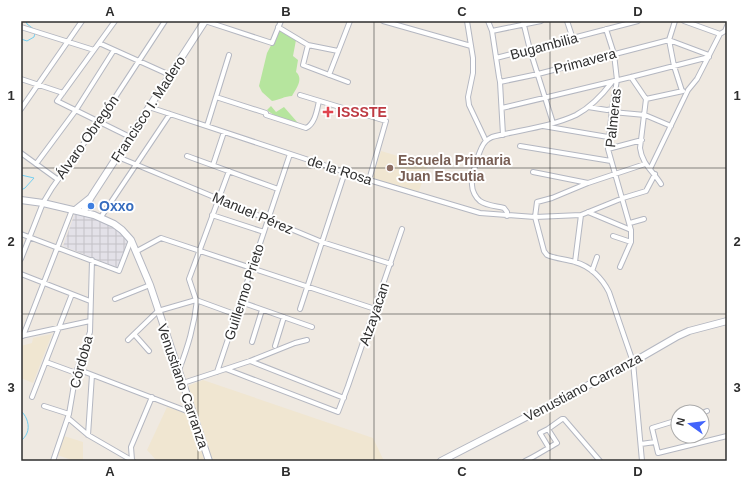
<svg xmlns="http://www.w3.org/2000/svg" width="748" height="482" viewBox="0 0 748 482" font-family="Helvetica,sans-serif">
  <style>
    .industrial { fill: url(#industrial-grid) }
    .education { fill: #f0e6d1 }
    .grass { fill: #b6e59e }
    .lines { fill: none; stroke-linecap: round; stroke-linejoin: round }
    .stream { stroke: #75cff0; stroke-width: 1 }
    .street-casing { stroke: #b4b7c1; stroke-width: 6 }
    .secondary-casing { stroke: #b4b7c1; stroke-width: 8 }
    .street { stroke: #fff; stroke-width: 4 }
    .secondary { stroke: #fff; stroke-width: 6 }
    .grid { fill: none; stroke: #2e2e2e; stroke-width: 1; stroke-opacity: 0.55 }
    .health-dot { fill: #e0444e; stroke: #fff; stroke-width: 1.5 }
    .education-dot { fill: #8d6e63; stroke: #fff; stroke-width: 1.5 }
    .shop-dot { fill: #3f7fe0; stroke: #fff; stroke-width: 1.5 }
    .labels { text-anchor: middle; dominant-baseline: central; stroke-width: 4; stroke-linejoin: round; paint-order: stroke }
    .street-label { font-size: 14px; fill: #2e2e2e; stroke: #fff }
    .health-label { font-size: 14px; font-weight: bold; fill: #be3a42; stroke: #fff; text-anchor: start }
    .education-label { font-size: 14px; font-weight: bold; fill: #785e54; stroke: #fff; text-anchor: start }
    .shop-label { font-size: 14px; font-weight: bold; fill: #366cbe; stroke: #fff; text-anchor: start }
    .neatline { fill: none; stroke: #2e2e2e; stroke-width: 1.5 }
    .grid-label { font-size: 13px; text-anchor: middle; font-weight: bold; fill: #2e2e2e }
  </style>
  <defs>
    <pattern id="industrial-grid" width="8" height="8" patternUnits="userSpaceOnUse"><rect width="8" height="8" fill="#e3e1e8"/><path d="M0 4h8M4 0v8" fill="none" stroke="#c3c1c7"/></pattern>
  </defs>
  <rect width="100%" height="100%" fill="#efe9e1"/>
  <path class="industrial" d="M75,213L94,217L117,228L126,238L130,245L121,269L63,246Z"/>
  <path class="education" d="M381,151L428,165L418,194L373,178Z
    M52,334L33,383L21,378V346L32,343L33,338Z
    M203,380L373,438L384,461H209L188,386Z
    M167,407L185,413L190,419L203,453L204,461H157L147,450Z
    M64,436L83,442V461H75L57,455Z"/>
  <path class="grass" d="M281,31L296,40L293,56L298,60L296,72C304,79 296,89 292,96C285,96 279,100 272,101L262,92L259,86L267,53L278,32Z
    M271,106L276,112L284,107L298,123C287,122 275,117 267,110Z"/>
  <g class="lines">
    <path class="stream" d="M26,21L27,24L35,30
      M21,39L27,41L34,37L35,33
      M21,175L34,178L25,188L21,190
      M726,384H727
      M21,413L22,412C27,417 30,426 27,433C26,436 23,439 21,441"/>
    <g class="street-casing">
      <path id="street" d="M115,21L57,101L130,137
        M205,21L272,43L281,21
        M383,21L471,46
        M467,21L473,58V73L468,97L469,105L486,141
        M488,21L492,31L499,77L500,82L503,135
        M523,21L530,50L553,123
        M567,21L573,39
        M675,21L669,40L674,66L682,91
        M684,21L720,34
        M21,27L94,50
        M278,27L308,45L338,51
        M606,29L614,54L617,80L612,109L608,149L631,230V242L620,267
        M492,31L541,21
        M669,40L709,55
        M99,43L170,75
        M308,45L303,65L348,82
        M496,58L638,21
        M329,75L350,21
        M631,77L646,99L640,148C642,164 653,171 661,184
        M21,79L63,93
        M500,82L538,74L669,40
        M300,95L386,121L369,180
        M216,97L266,113
        M646,99L683,91
        M149,107L369,180L480,213L535,217L581,215L623,198L646,191L655,174
        M588,107L607,110L612,109
        M502,108L631,77L709,57
        M21,109L82,21
        M612,112L645,115L671,126
        M266,115L306,128C315,124 317,110 319,101
        M207,126L229,55
        M543,126L608,137
        M520,146L611,161
        M608,149L642,140
        M21,153L57,179
        M187,156L278,189
        M118,157L322,242L391,264
        M36,164L76,110L114,50
        M213,165L224,132
        M650,169L688,90L697,79L720,34L725,31L727,26
        M533,172L588,183L645,164
        M588,183L552,198L537,202L535,217L544,251L547,255C556,259 566,259 575,262C590,266 602,278 609,292L633,362L642,461
        M588,212L631,230
        M212,215L264,232
        M507,216V212L504,208C497,206 487,206 480,201C476,198 472,191 472,185C471,176 480,146 486,141C488,139 490,138 492,137C519,130 550,127 576,115C589,108 603,94 612,82
        M101,217L170,114
        M630,223L644,219
        M21,234L119,271L131,240
        M613,236L631,242
        M137,251L161,238L372,308
        M21,259L43,203L52,188L99,122L165,21
        M575,262L581,215
        M592,271L597,257
        M21,274L90,301
        M115,299L150,285
        M196,300L189,279L229,171
        M241,302L312,327
        M300,309L345,172
        M134,334L149,351
        M21,336L90,321
        M23,336L72,210
        M128,340L158,311L196,300L237,315
        M252,342L262,310
        M275,346L284,317
        M250,361L344,398
        M46,362L76,373
        M77,369L192,413
        M226,369L338,412L348,386L402,229
        M179,370C188,346 194,327 197,300
        M217,372L290,154
        M183,383L250,361L295,343L307,340
        M32,397L72,294
        M44,406L69,414
        M702,413L707,411
        M68,418L88,435L133,461
        M678,420L652,428L658,453L727,436
        M548,429L562,419H564L600,461
        M88,435L92,375
        M641,444L655,442
        M132,460L131,447L152,397
        M53,461L69,414L76,373L90,332L92,260
        M525,461C536,456 546,449 557,443L548,429L540,433L549,448"/>
    </g>
    <g class="secondary-casing">
      <path id="secondary" d="M21,200L43,203L94,215L114,224L122,230L131,240L150,285L209,461
        M75,210L90,198
        M84,211L91,197L205,21
        M441,461L633,362L678,336L689,331L727,321"/>
    </g>
    <use href="#street" class="street"/>
    <use href="#secondary" class="secondary"/>
  </g>
  <path class="grid" d="M198,21V461M374,21V461M550,21V461M21,168H727M21,314H727"/>
  <path class="health-dot" d="M326 106h4v4h4v4h-4v4h-4v-4h-4v-4h4z"/>
  <circle class="education-dot" cx="390" cy="168" r="4"/>
  <circle class="shop-dot" cx="91" cy="206" r="4"/>
  <g class="labels">
    <g class="street-label">
      <text transform="translate(544 46) rotate(-15)">Bugambilia</text>
      <text transform="translate(585 61) rotate(-15)">Primavera</text>
      <text transform="translate(148 109) rotate(-57)">Francisco I. Madero</text>
      <text transform="translate(613 118) rotate(-84)">Palmeras</text>
      <text transform="translate(87 137) rotate(-55)">Álvaro Obregón</text>
      <text transform="translate(340 170) rotate(18)">de la Rosa</text>
      <text transform="translate(253 213) rotate(23)">Manuel Pérez</text>
      <text transform="translate(244 292) rotate(-72)">Guillermo Prieto</text>
      <text transform="translate(374 314) rotate(-71)">Atzayacan</text>
      <text transform="translate(81 362) rotate(-75)">Córdoba</text>
      <text transform="translate(183 386) rotate(71)">Venustiano Carranza</text>
      <text transform="translate(583 387) rotate(-28)">Venustiano Carranza</text>
    </g>
    <g class="health-label">
      <text x="337" y="112">ISSSTE</text>
    </g>
    <g class="education-label">
      <text x="398" y="160">Escuela Primaria<tspan x="398" dy="16">Juan Escutia</tspan></text>
    </g>
    <g class="shop-label">
      <text x="99" y="206">Oxxo</text>
    </g>
  </g>
  <rect width="748" height="482" fill="none" stroke="#ffffff" stroke-width="44"/>
  <g transform="translate(690 424) rotate(284)"><circle r="19" fill="#ffffff" stroke="#ababab"/>
  <path d="M0-3L7 15L0 10L-7 15Z" fill="#4264fb"/>
  <text y="-6" font-size="11" font-weight="bold" text-anchor="middle" fill="#2e2e2e">N</text>
  </g>
  <rect x="22" y="22" width="704" height="438" class="neatline"/>
  <g class="grid-label">
    <text x="110" y="16">A</text>
    <text x="286" y="16">B</text>
    <text x="462" y="16">C</text>
    <text x="638" y="16">D</text>
    <text x="11" y="100">1</text>
    <text x="737" y="100">1</text>
    <text x="11" y="246">2</text>
    <text x="737" y="246">2</text>
    <text x="11" y="392">3</text>
    <text x="737" y="392">3</text>
    <text x="110" y="476">A</text>
    <text x="286" y="476">B</text>
    <text x="462" y="476">C</text>
    <text x="638" y="476">D</text>
  </g>
</svg>
